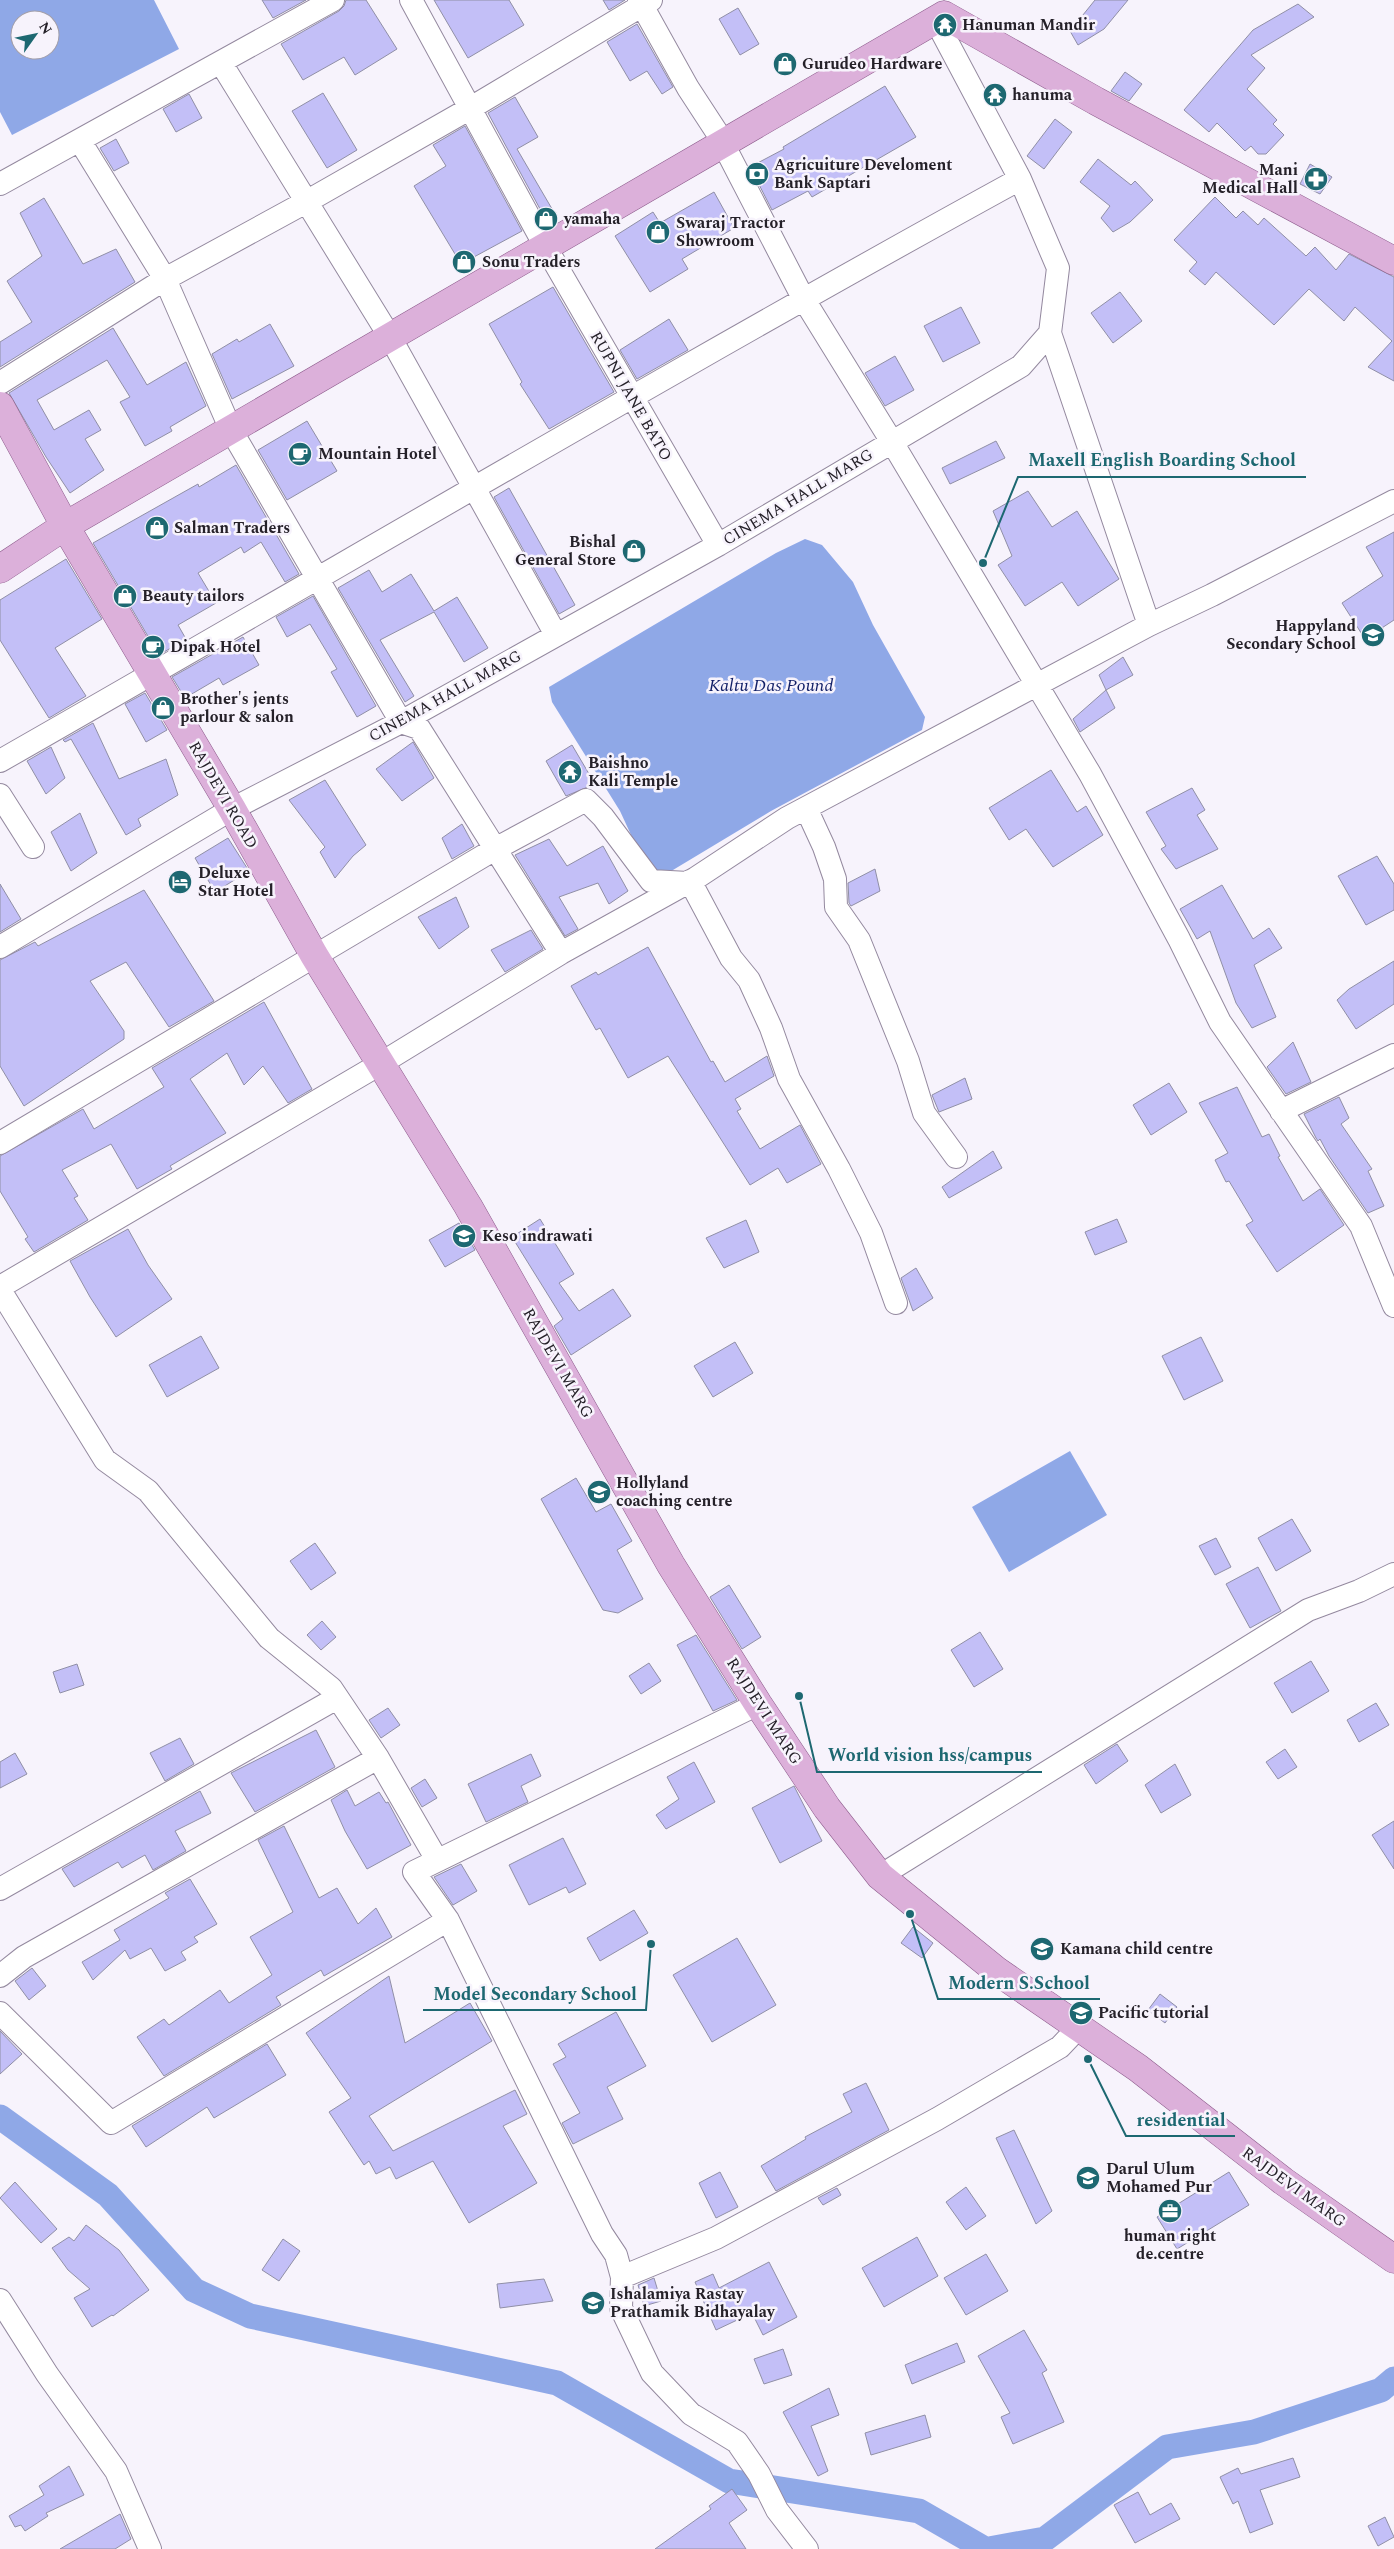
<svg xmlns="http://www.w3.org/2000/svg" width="1394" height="2549" viewBox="0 0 1394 2549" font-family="Spectral,serif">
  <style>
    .water { fill: #8fa8e7; fill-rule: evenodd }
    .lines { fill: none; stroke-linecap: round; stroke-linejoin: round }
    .canal { stroke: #8fa8e7; stroke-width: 25 }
    .building { fill: #c3bff7; stroke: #908fa6 }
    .minor-casing { stroke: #94899f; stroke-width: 24 }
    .major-casing { stroke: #8d5c8c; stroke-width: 29 }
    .minor { stroke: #fff; stroke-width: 22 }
    .major { stroke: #dcb0da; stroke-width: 28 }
    .labels { text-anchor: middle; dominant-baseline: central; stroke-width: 5; stroke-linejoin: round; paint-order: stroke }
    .poi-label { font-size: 16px; font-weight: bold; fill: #252129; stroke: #f7f3fc; text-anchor: start }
    .street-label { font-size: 16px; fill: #252129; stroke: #f7f3fc }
    .water-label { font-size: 18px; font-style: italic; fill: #101e66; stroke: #f7f3fc }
    .leader { fill: none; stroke: #1d6871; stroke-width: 2 }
    .callout-dot { fill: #1d6871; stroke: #f7f3fc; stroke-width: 2 }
    .callout-label { font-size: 18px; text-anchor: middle; font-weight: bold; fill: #1d6871; stroke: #f7f3fc; stroke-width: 5; stroke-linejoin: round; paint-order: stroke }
  </style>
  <rect width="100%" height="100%" fill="#f7f3fc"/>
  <path class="water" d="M0,0H154L179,49L12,135L0,112ZM20,20H50V50H20Z
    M805,539L822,545L853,582L873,625L925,717L922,730L771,811L663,876L649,874L620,811L552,702L549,687L776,553Z
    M1070,1451L1107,1515L1009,1572L972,1507Z"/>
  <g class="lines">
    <path class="canal" d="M0,2117L108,2195L194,2290L250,2316L557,2383L729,2481L919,2511L985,2549
      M989,2549L1045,2539L1167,2447L1254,2432L1381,2390L1394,2379"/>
  </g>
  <path class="building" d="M262,0H306L273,18Z
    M346,0H366L397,49L355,75L344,57L303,80L281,44L339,11L344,6Z
    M434,0H509L524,25L468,58Z
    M603,0H625L609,10Z
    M1095,0H1128L1104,29L1078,45L1070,31Z
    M1298,4L1314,17L1251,55L1265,68L1247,89L1277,120L1273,124L1284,135L1266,154H1258L1251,146L1245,151L1217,123L1209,132L1184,110L1253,30Z
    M738,8L759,44L740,55L719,19Z
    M637,24L673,87L662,94L647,71L630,81L607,42Z
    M1125,72L1142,84L1129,101L1111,91Z
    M885,86L916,137L812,197L808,191L772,210L750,167L784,149L783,147Z
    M323,93L357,150L327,168L292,111Z
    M189,94L202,118L176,132L163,109Z
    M515,97L538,137L517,149L555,214L546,220L488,113Z
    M1055,119L1072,132L1044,169L1027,156Z
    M465,126L522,231L461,264L414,186L446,166L433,145Z
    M116,139L129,163L114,171L100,148Z
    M1098,159L1131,185L1135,181L1153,200L1130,222L1113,232L1101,218L1110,206L1080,182Z
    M1310,164L1332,177L1320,194L1300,184Z
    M714,192L734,228L682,259L688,269L650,292L615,236L653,212L660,223Z
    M1215,197L1236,218L1243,211L1258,225L1264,218L1306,256L1315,247L1336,270L1349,254L1394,277V381L1368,367L1392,341L1355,307L1344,321L1309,289L1274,325L1216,272L1205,285L1189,271L1197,262L1174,240Z
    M44,198L83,264L116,249L135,282L0,367V342L32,322L7,281L42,256L20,213Z
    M553,287L614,392L549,429L520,384L522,382L489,324Z
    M1120,292L1142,321L1113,343L1091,313Z
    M961,307L980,343L943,362L924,326Z
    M669,319L688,350L637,379L620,350Z
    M270,324L294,366L232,399L212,354L237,339L239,342Z
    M113,328L147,385L186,362L206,406L170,427L172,431L145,446L120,402L130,397L107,360L37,400L54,430L89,410L101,430L85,439L104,470L70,493L46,457L9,393Z
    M895,356L914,390L885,406L865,373Z
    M307,421L337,471L287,500L258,450Z
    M996,441L1005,458L950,484L942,468Z
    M236,465L299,574L285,582L261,542L244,553L241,547L198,573L216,603L178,625L186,639L159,655L93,543L198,484L199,487Z
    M509,488L575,605L559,614L494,497Z
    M1028,491L1052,527L1077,511L1119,579L1078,606L1062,582L1025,606L998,565L1012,556L993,511Z
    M1394,532V620L1365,639L1342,603L1383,576L1366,547Z
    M66,559L102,619L55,648L86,696L49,718L0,640V600Z
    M369,570L382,592L411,574L434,611L457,597L488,648L464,662L434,612L380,640L414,696L405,702L338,588Z
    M313,596L376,706L357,717L331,672L337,669L310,624L287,637L276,617Z
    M243,637L259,665L223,685L219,678L185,698L172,677Z
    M1123,657L1133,675L1106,690L1099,675Z
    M1106,690L1115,708L1080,732L1073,719Z
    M145,693L167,730L146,742L125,704Z
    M93,723L119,779L166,759L178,795L138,819L141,826L126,835L71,739L65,742L63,740Z
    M413,742L434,778L402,801L376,769Z
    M572,745L595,784L566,796L546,761Z
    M51,747L65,778L46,794L27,761Z
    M1051,770L1077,812L1086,806L1103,835L1053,867L1026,829L1009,840L989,808Z
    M325,780L366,845L353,856L335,878L320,852L325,847L289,800Z
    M1192,788L1205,810L1197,815L1218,849L1176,869L1161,849L1166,846L1146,812Z
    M80,813L97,853L71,871L51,832Z
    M462,824L474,846L452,859L442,838Z
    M228,838L249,871L215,892L195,858Z
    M549,839L567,866L603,846L628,891L609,904L598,883L559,897L578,929L565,936L515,855Z
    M1377,856L1394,884V910L1366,925L1338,876Z
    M875,869L880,891L851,906L849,903L848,883Z
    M0,884L21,919L0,932Z
    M1222,885L1253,939L1269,928L1282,948L1254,965L1276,1017L1252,1028L1236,1003L1210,931L1197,939L1180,909Z
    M144,890L214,1001L169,1027L126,962L90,981L124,1031V1039L24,1106L0,1066V960L35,942L38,946Z
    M456,897L469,927L439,949L418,917Z
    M531,930L543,949L505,972L491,950Z
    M648,947L711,1062L713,1061L725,1082L767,1056L774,1076L735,1099L741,1109L737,1111L760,1149L800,1125L821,1164L787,1183L778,1168L750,1185L668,1056L628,1078L600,1028L596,1030L571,986L596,972L598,975Z
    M1394,961V1004L1356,1029L1337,1000L1349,989Z
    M264,1002L312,1089L288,1103L263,1066L244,1085L227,1053L190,1079L226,1133L170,1166L172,1169L137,1189L111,1144L62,1170L78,1196L74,1198L88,1220L34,1252L25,1239L28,1237L0,1191V1156L83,1109L94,1129L164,1087L152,1068Z
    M1293,1042L1311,1082L1286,1094L1267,1067Z
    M965,1078L972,1099L939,1112L932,1095Z
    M1169,1083L1187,1112L1151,1135L1133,1105Z
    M1237,1087L1262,1137L1269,1134L1280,1156L1278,1157L1303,1201L1320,1189L1344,1225L1277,1272L1246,1225L1253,1221L1229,1181L1226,1182L1215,1160L1228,1153L1199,1103Z
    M1339,1097L1349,1118L1341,1124L1372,1169L1368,1171L1384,1206L1368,1213L1329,1156L1320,1139L1318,1141L1316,1138L1304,1114Z
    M993,1151L1002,1168L949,1198L942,1187Z
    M540,1219L574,1274L559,1283L579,1311L613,1289L631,1316L571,1355L554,1326L563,1319L512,1237Z
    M1117,1219L1127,1242L1095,1255L1085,1232Z
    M746,1220L759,1252L724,1268L706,1238Z
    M459,1223L475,1250L445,1267L429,1240Z
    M128,1229L148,1265L172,1299L116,1337L90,1297L70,1261Z
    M916,1268L933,1298L913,1311L901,1278Z
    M201,1336L219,1368L167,1397L149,1365Z
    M1201,1337L1223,1381L1184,1400L1162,1356Z
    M735,1342L753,1373L713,1397L694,1366Z
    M576,1478L596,1512L611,1504L632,1541L617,1550L643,1599L618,1613L603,1610L541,1499Z
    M1292,1519L1311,1551L1276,1571L1258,1538Z
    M1216,1538L1231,1567L1215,1575L1199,1546Z
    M315,1543L336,1573L311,1590L290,1561Z
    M1258,1567L1281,1611L1250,1628L1226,1584Z
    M729,1585L761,1637L742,1649L710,1597Z
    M322,1621L336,1637L321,1650L307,1635Z
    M980,1632L1003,1669L974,1687L951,1650Z
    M696,1635L737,1700L713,1711L677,1645Z
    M1311,1661L1329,1691L1292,1713L1274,1683Z
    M649,1663L661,1681L641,1694L629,1676Z
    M77,1664L84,1685L60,1693L53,1672Z
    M1376,1703L1389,1725L1359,1742L1347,1720Z
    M388,1708L400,1725L381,1738L369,1720Z
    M316,1730L335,1767L255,1812L231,1773Z
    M180,1738L194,1764L165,1781L150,1753Z
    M1117,1744L1128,1761L1096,1784L1084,1765Z
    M1285,1749L1297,1767L1278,1779L1266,1762Z
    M15,1753L27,1774L0,1788V1762Z
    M531,1754L541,1776L521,1786L528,1802L486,1822L468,1784Z
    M694,1762L715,1802L666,1829L656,1815L679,1799L667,1777Z
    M1175,1764L1191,1795L1161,1813L1145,1785Z
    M425,1779L437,1798L422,1807L411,1788Z
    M794,1786L822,1841L780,1863L752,1808Z
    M347,1790L355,1806L379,1792L386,1803L388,1802L411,1845L367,1869L345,1831L331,1800Z
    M200,1791L211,1813L175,1831L186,1851L153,1870L145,1855L122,1868L118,1862L74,1887L62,1869Z
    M1394,1821V1869L1372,1835Z
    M284,1826L319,1898L337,1888L358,1924L376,1908L392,1937L324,1976L321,1970L276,1997L281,2005L164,2076L137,2037L164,2019L169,2025L220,1990L229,2003L272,1975L250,1937L293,1912L258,1840Z
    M563,1838L586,1884L569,1893L566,1887L529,1905L509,1865Z
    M461,1864L477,1891L453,1905L434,1877Z
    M190,1879L217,1924L194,1937L198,1942L181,1952L186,1960L165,1971L151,1948L130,1959L125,1950L93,1980L82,1962L120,1940L114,1930L169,1898L165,1893Z
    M634,1910L648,1933L600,1961L587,1938Z
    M913,1927L933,1943L922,1958L901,1943Z
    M737,1938L776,2005L712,2042L673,1975Z
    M32,1968L46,1986L29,2000L15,1981Z
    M389,1976L405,2043L470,2003L492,2041L369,2116L393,2151L515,2090L527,2114L503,2126L537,2183L469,2223L433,2161L396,2179L390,2167L376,2174L369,2161L364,2165L329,2112L351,2098L306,2033Z
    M1160,1994L1177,2007L1165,2023L1148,2010Z
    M616,2012L646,2066L607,2087L623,2119L573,2144L562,2123L580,2113L553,2064L566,2057L558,2044Z
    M0,2031L22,2054L0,2074Z
    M267,2044L286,2075L214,2118L207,2107L146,2147L132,2126Z
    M866,2083L889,2130L776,2191L761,2166L806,2139L805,2137L852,2112L843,2094Z
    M1014,2130L1052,2211L1036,2224L996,2138Z
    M720,2172L738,2207L716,2218L699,2183Z
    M1229,2172L1249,2205L1177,2249L1157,2217Z
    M15,2182L57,2229L41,2243L0,2198Z
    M966,2187L986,2216L966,2230L946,2202Z
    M837,2188L841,2195L823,2205L818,2198Z
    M86,2225L119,2250L149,2290L113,2316L112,2315L92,2327L74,2298L90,2289L68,2270L52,2248L69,2237L74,2241Z
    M917,2237L938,2276L884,2307L862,2268Z
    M283,2239L300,2251L279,2281L262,2270Z
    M986,2254L1008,2291L966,2315L944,2278Z
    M769,2262L797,2317L763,2335L752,2313L716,2330L695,2282L713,2274L719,2288Z
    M654,2278L661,2301L644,2306L638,2285Z
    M544,2279L553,2301L500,2308L497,2284Z
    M1024,2330L1047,2370L1042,2373L1064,2422L1013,2444L1001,2417L1010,2413L978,2356Z
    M957,2343L965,2362L912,2384L905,2365Z
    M783,2349L792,2375L764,2384L754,2359Z
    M829,2388L839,2415L811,2426L828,2471L818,2476L783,2412Z
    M925,2415L931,2437L871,2455L865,2433Z
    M1293,2458L1300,2477L1260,2490L1273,2524L1250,2533L1238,2501L1233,2504L1220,2477L1238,2468L1241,2474Z
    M69,2466L84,2495L46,2513L48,2516L25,2531L21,2525L15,2527L9,2516L44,2495L39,2486Z
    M732,2489L747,2510L729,2523L746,2549H655L711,2509L709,2506Z
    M1138,2492L1150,2515L1171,2503L1180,2519L1135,2543L1114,2505Z
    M120,2514L131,2539L115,2549H60Z
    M1385,2517L1394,2537L1378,2546L1368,2526Z"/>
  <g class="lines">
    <g class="minor-casing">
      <path id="minor" d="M411,0L545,246L718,545
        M639,0L688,88L718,134L803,298L892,442L1090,774L1179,939L1220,1022L1361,1226L1394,1306
        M221,63L390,337L556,635
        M80,141L165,279L231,430L401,722L419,728L561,953
        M0,184L333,0
        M1050,333L1149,625
        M0,383L165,279L306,202L469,109L651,0
        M0,761C340,567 677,367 1020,179
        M0,795L33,847
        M806,808L824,847L835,879L836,907L859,940L908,1061L924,1113L956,1157
        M690,881L731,958L749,980L771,1028L789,1079L839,1169L871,1233L896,1303
        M0,947L232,809L401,722L718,545L1021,366L1050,333L1058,268L1020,179L935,19
        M1281,1111L1394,1055
        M0,1143L495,849L586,800L603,817L651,881L688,883
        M0,1287L380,1064L561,953L696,878L787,818L1149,625L1212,595L1394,501
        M0,1290L105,1460L148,1491L269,1638L331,1688L378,1758L437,1860
        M758,1704L414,1872L448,1920L602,2234L616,2255L622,2277L716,2238L937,2119L1060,2047L1079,2027
        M880,1876L1308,1610L1359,1591L1394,1574
        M0,1889L337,1698
        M0,1976L24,1957L378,1758
        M0,2013L111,2123L448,1920
        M622,2277L621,2308L652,2373L691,2414L737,2442L759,2474L777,2510L807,2549
        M0,2300L47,2374L116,2471L150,2549"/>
    </g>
    <g class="major-casing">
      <path id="major" d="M944,15L1096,101L1394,261
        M0,406L65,526L232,809L314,955L468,1206L671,1565L758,1704L827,1808L880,1876L997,1971L1138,2068L1283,2181L1394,2259
        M0,569L65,526L944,15"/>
    </g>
    <use href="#minor" class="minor"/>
    <use href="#major" class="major"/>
  </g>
  <defs>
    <g id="temple-disc" transform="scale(1.25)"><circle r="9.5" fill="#1d6871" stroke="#f7f3fc"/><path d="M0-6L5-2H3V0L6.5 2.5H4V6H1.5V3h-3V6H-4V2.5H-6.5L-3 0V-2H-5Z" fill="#fff"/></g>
    <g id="shop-disc" transform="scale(1.25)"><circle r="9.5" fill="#1d6871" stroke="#f7f3fc"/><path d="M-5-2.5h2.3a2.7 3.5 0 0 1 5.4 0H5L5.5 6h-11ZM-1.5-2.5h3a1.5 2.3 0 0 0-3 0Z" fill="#fff"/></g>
    <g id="bank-disc" transform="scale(1.25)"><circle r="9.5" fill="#1d6871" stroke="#f7f3fc"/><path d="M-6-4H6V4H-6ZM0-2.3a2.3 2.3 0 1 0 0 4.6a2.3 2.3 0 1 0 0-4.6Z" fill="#fff"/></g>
    <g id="pharmacy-disc" transform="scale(1.25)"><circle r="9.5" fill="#1d6871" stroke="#f7f3fc"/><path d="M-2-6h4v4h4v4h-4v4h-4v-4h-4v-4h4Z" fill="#fff"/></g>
    <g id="cafe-disc" transform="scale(1.25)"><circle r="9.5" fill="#1d6871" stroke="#f7f3fc"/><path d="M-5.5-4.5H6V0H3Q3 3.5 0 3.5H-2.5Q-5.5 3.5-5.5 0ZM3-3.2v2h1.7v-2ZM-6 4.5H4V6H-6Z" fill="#fff"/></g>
    <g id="school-disc" transform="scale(1.25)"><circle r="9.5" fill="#1d6871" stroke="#f7f3fc"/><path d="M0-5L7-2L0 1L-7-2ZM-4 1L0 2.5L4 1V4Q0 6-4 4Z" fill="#fff"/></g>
    <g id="hotel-disc" transform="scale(1.25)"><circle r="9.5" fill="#1d6871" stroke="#f7f3fc"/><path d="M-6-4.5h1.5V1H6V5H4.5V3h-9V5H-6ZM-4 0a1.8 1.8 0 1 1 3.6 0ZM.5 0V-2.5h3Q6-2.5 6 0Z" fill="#fff"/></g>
    <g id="office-disc" transform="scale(1.25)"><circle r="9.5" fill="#1d6871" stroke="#f7f3fc"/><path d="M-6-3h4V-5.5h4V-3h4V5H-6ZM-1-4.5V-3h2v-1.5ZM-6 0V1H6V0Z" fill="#fff"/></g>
  </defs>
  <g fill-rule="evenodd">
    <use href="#temple-disc" x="945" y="25"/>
    <use href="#shop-disc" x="785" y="64"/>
    <use href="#temple-disc" x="995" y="95"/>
    <use href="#bank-disc" x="757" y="174"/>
    <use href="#pharmacy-disc" x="1316" y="179"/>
    <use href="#shop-disc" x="546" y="219"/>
    <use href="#shop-disc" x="658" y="232"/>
    <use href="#shop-disc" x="464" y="262"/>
    <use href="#cafe-disc" x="300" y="454"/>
    <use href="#shop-disc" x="157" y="528"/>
    <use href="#shop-disc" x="634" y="551"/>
    <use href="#shop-disc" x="125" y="596"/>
    <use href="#school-disc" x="1373" y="635"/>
    <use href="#cafe-disc" x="153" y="647"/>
    <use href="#shop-disc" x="163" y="708"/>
    <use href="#temple-disc" x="570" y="772"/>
    <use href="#hotel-disc" x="180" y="882"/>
    <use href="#school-disc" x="464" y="1236"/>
    <use href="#school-disc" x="599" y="1492"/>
    <use href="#school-disc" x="1042" y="1949"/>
    <use href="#school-disc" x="1081" y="2013"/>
    <use href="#school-disc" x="1088" y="2178"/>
    <use href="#office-disc" x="1170" y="2211"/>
    <use href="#school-disc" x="593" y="2303"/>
  </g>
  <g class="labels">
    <g class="poi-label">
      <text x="962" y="25">Hanuman Mandir</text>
      <text x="802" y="64">Gurudeo Hardware</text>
      <text x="1012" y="95">hanuma</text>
      <text x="774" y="165">Agricuiture Develoment<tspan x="774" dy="18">Bank Saptari</tspan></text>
      <text x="1298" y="170" text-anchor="end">Mani<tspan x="1298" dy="18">Medical Hall</tspan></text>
      <text x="564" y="219">yamaha</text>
      <text x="676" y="223">Swaraj Tractor<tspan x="676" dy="18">Showroom</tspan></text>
      <text x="482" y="262">Sonu Traders</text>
      <text x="318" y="454">Mountain Hotel</text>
      <text x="174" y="528">Salman Traders</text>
      <text x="616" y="542" text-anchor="end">Bishal<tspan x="616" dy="18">General Store</tspan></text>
      <text x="142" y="596">Beauty tailors</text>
      <text x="1356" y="626" text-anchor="end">Happyland<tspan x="1356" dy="18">Secondary School</tspan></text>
      <text x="170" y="647">Dipak Hotel</text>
      <text x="180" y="699">Brother's jents<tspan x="180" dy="18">parlour &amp; salon</tspan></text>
      <text x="588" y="763">Baishno<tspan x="588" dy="18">Kali Temple</tspan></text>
      <text x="198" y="873">Deluxe<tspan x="198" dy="18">Star Hotel</tspan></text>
      <text x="482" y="1236">Keso indrawati</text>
      <text x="616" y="1483">Hollyland<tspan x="616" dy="18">coaching centre</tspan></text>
      <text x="1060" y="1949">Kamana child centre</text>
      <text x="1098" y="2013">Pacific tutorial</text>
      <text x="1106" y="2169">Darul Ulum<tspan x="1106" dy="18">Mohamed Pur</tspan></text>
      <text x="1170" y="2236" text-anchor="middle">human right<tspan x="1170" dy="18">de.centre</tspan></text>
      <text x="610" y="2294">Ishalamiya Rastay<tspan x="610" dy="18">Prathamik Bidhayalay</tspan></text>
    </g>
    <g class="street-label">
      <text transform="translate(631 396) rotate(60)">RUPNI JANE BATO</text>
      <text transform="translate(798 497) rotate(-31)">CINEMA HALL MARG</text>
      <text transform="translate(445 696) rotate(-29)">CINEMA HALL MARG</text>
      <text transform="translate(223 795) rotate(60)">RAJDEVI ROAD</text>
      <text transform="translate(558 1363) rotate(60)">RAJDEVI MARG</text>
      <text transform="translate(764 1711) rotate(57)">RAJDEVI MARG</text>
      <text transform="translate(1294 2187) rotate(36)">RAJDEVI MARG</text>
    </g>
    <g class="water-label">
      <text x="771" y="685">Kaltu Das Pound</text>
    </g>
  </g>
  <path class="leader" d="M983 563L1018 477H1306M799 1696L817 1772H1042M910 1914L938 1999H1100M651 1944L646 2010H423M1088 2059L1126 2136H1235"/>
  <g class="callout-dot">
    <circle cx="983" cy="563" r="5"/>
    <circle cx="799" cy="1696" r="5"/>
    <circle cx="910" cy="1914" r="5"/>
    <circle cx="651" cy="1944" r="5"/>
    <circle cx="1088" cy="2059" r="5"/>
  </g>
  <g class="callout-label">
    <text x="1162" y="466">Maxell English Boarding School</text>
    <text x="930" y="1761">World vision hss/campus</text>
    <text x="1019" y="1989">Modern S.School</text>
    <text x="535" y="2000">Model Secondary School</text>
    <text x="1181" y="2126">residential</text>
  </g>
  <g transform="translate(35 35) rotate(57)"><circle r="24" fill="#f7f3fc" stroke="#a39fa8"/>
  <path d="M0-4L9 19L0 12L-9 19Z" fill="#1d6871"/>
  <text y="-8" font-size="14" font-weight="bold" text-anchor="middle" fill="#252129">N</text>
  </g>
</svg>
